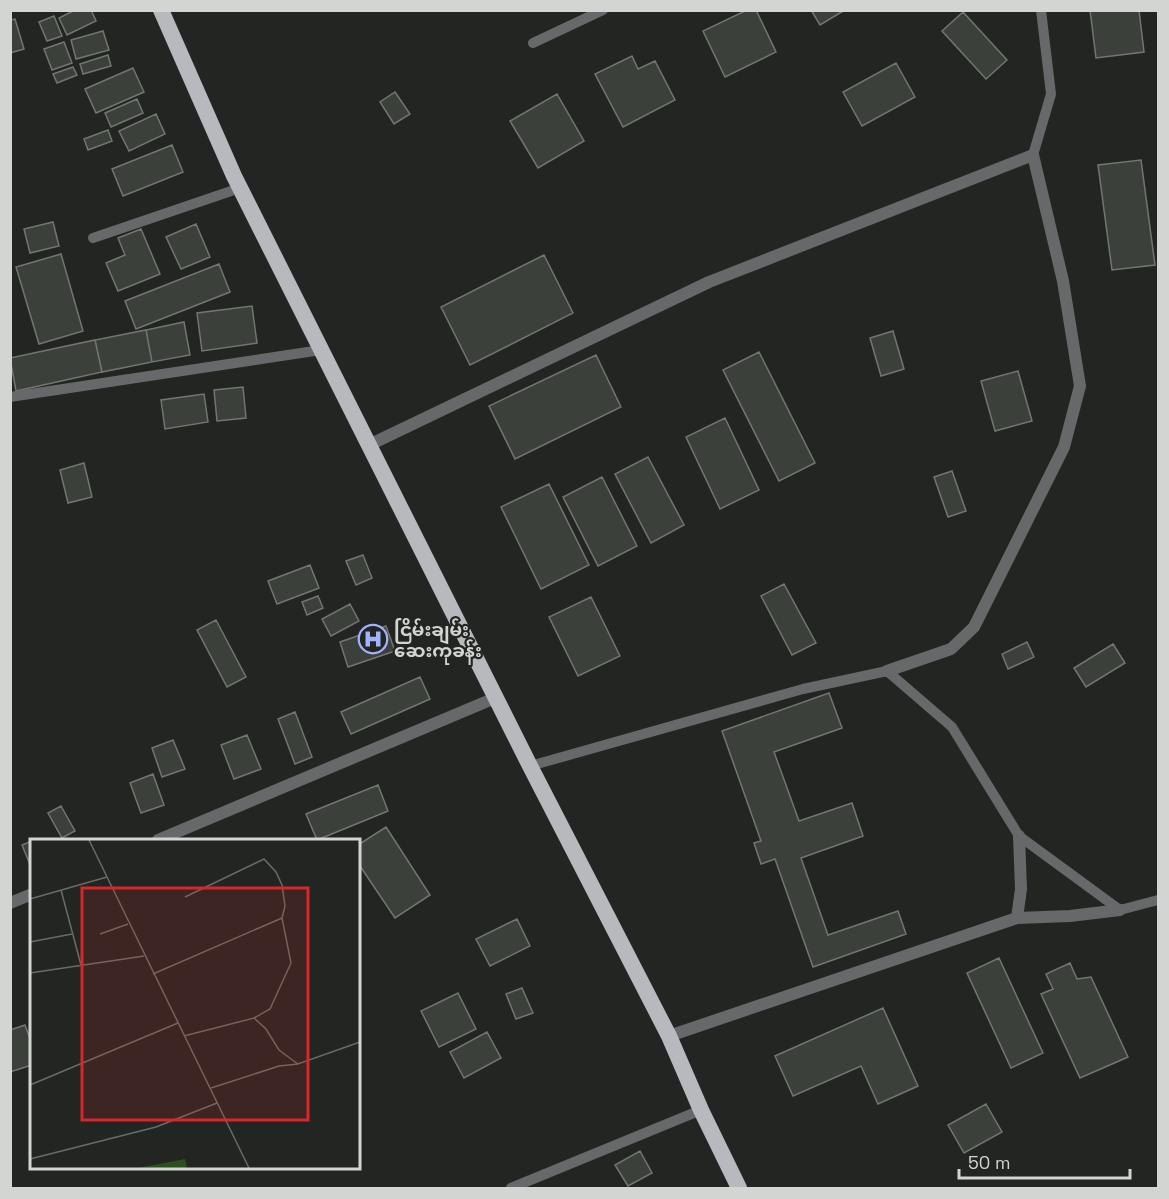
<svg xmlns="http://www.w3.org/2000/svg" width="1169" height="1199" viewBox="0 0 1169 1199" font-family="'Space Grotesk','Noto Sans Myanmar',sans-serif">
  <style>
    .building { fill: #3c403b; stroke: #727671; stroke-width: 1.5 }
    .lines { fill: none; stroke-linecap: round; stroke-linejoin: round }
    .service { stroke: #67686a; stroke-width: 10 }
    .minor { stroke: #67686a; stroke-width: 12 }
    .trunk { stroke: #b8b9bf; stroke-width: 16 }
    .labels { text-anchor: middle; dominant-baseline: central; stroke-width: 4.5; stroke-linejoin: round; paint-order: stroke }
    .poi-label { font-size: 18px; font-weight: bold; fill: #d3d5d3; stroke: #222521; text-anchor: start }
    .inset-road { fill: none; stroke: #696b68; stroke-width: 1.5 }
    .view { fill: #d62828; fill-opacity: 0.15; stroke: #d62828; stroke-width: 3 }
    .inset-edge { fill: none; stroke: #d3d5d3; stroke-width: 3 }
  </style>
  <rect width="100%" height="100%" fill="#222521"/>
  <path class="building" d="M75,10H91L96,21L67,35L59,18Z
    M747,10H756L776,52L725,77L703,31Z
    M811,10H845L820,25Z
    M1090,10H1139L1144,52L1096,58Z
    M963,12L1007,60L986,79L942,31Z
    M54,16L62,36L47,41L39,22Z
    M15,19L24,49L10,53V20Z
    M103,31L109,50L76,59L71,40Z
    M64,42L72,63L52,70L44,49Z
    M108,55L111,66L83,74L80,64Z
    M632,56L638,69L655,61L675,100L623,127L595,74Z
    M896,63L915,97L862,126L843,92Z
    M73,67L77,75L57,83L53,74Z
    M133,68L144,92L96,113L85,89Z
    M395,92L410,114L394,124L380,102Z
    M557,94L584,141L538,168L510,121Z
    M137,99L143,113L111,127L105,113Z
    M156,114L165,134L129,151L119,131Z
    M108,130L112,141L88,150L84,139Z
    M172,145L183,172L123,196L112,169Z
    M1141,160L1155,265L1112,270L1098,165Z
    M53,222L59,246L30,253L24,229Z
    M196,224L210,257L181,269L166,237Z
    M141,229L160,274L118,291L106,263L125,255L118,238Z
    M61,254L83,331L39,344L16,267Z
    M544,255L573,313L470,365L441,307Z
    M219,264L230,292L136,329L125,301Z
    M252,306L257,343L202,351L197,313Z
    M184,322L190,355L152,362L146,330Z
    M146,330L152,362L102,372L95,340Z
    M893,331L904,369L881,376L870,338Z
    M95,340L102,372L16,391L10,358Z
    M759,352L815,463L779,481L723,370Z
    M596,355L621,407L515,459L489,406Z
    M1018,371L1032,421L995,431L981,381Z
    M243,387L246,418L217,421L214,390Z
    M204,394L208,422L165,429L161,400Z
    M725,418L759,490L720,509L686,437Z
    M648,457L684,525L651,543L615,474Z
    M84,463L92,497L68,503L60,470Z
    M952,471L966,511L948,517L934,477Z
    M602,477L637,546L598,566L563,497Z
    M549,484L589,565L541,589L501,507Z
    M363,555L372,578L356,585L346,561Z
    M310,565L319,588L277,604L268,581Z
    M784,584L816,643L792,655L761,596Z
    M318,596L323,608L307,615L302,602Z
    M591,597L620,656L578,676L549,617Z
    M350,604L359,621L331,636L322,619Z
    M216,620L246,677L227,687L197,630Z
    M386,626L395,651L348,667L340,642Z
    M1027,642L1034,657L1008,669L1002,654Z
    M1113,644L1125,663L1086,687L1074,668Z
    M420,677L430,699L351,734L341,712Z
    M829,693L842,728L774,752L799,821L852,803L863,836L801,858L828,935L898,911L906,934L813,967L775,859L761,864L754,843L761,841L722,731Z
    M295,712L312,757L295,764L278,719Z
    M247,735L261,769L234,779L221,745Z
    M173,740L185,769L162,777L152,748Z
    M153,774L164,805L141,813L130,783Z
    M378,785L388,811L317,840L306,814Z
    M61,806L75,831L62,838L48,813Z
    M386,827L430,895L395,918L358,863V845Z
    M32,841V866L31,867L22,845Z
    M517,919L530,946L490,966L476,939Z
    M999,958L1043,1053L1011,1068L967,973Z
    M1070,963L1077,979L1091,977L1128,1057L1080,1078L1041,994L1053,989L1046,974Z
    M522,988L533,1013L516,1019L506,994Z
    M458,993L476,1029L439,1047L421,1011Z
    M883,1008L918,1086L878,1104L861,1066L793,1096L775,1056Z
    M25,1025L32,1044V1065L10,1072V1030Z
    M487,1032L501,1058L464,1078L450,1052Z
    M986,1104L1002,1132L964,1153L948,1125Z
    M640,1151L652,1173L628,1186L615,1165Z"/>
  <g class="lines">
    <path class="service" d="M533,43L603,10
      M1033,155L1051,94L1041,10
      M93,238L240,188
      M10,397L321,350
      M530,766L803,689L887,671L952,727L1019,836L1120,910L1158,900
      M511,1188L701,1110"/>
    <path class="minor" d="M369,445L709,282L1033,155L1063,281L1080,386L1064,447L974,627L951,649L887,671
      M158,840L495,698
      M10,903L32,894
      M1017,918L1021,889L1019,836
      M669,1036L1017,918L1070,916L1120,910"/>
    <path class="trunk" d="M161,10L234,176L530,766L669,1036L701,1110L739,1188"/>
  </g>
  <defs>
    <g id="hospital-ring" transform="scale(1.5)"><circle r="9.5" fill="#222521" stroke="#a3b2fd" stroke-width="1.5"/><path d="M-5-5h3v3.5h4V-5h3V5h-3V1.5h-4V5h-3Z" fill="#a3b2fd"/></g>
  </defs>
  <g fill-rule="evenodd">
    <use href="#hospital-ring" x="373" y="639"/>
  </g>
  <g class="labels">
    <g class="poi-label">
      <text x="394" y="629">ငြိမ်းချမ်း<tspan x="394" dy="21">ဆေးကုခန်း</tspan></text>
    </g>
  </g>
  <g transform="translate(30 839)">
    <rect width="330" height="330" fill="#222521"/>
    <path d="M155,320L157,329H108Z" fill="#28511e"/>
    <path class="inset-road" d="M59,1L219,329M31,51L51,126M155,58L234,20L246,33L252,46L255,67L252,79L261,124L240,170L224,179M0,60L77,38M70,95L98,85M0,103L42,95M0,134L114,117M123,135L252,79M154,197L224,179L236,190L249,211L268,225L330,203M0,246L148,184M181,249L249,227L268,225M0,280V302M0,320L126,288L187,264"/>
    <path class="view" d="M52,49H278V281H52Z"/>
    <rect width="330" height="330" class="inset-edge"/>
  </g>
  <rect width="1169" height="1199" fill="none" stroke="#d3d5d3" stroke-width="24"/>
  <path d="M959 1169v9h171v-9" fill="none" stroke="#d3d5d3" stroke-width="3"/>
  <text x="968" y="1169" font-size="18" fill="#d3d5d3" stroke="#222521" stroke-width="4.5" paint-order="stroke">50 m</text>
</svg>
